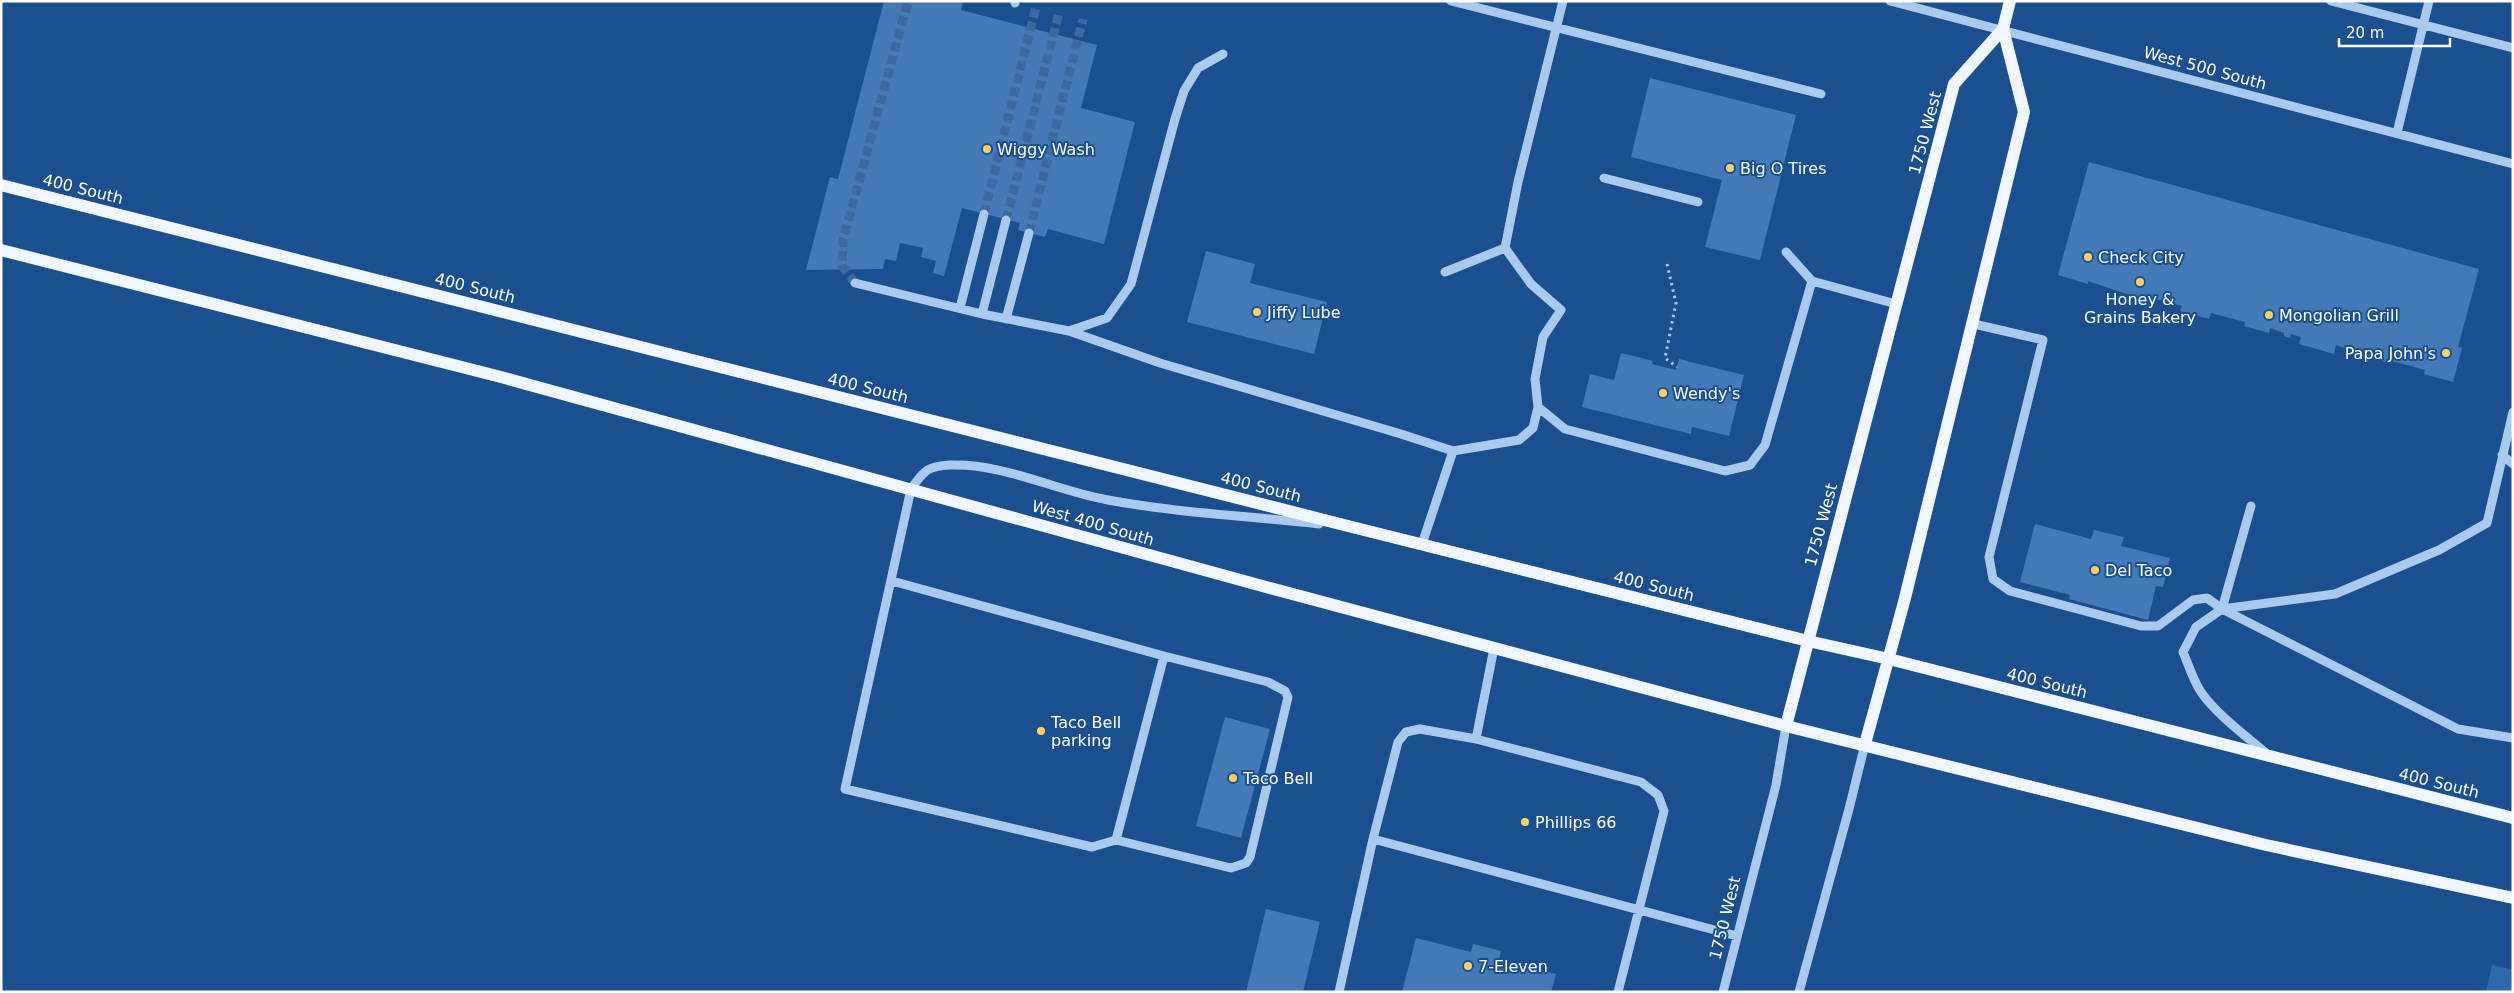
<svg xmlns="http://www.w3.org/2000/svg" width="2514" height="993" viewBox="0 0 2514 993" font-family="'DejaVu Sans',sans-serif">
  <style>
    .green { fill: #2e69ad }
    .building { fill: #4478b7 }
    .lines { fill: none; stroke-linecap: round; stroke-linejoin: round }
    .minor-tunnel { stroke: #3d69a0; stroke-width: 9; stroke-dasharray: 9 4.5; stroke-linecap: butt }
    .path { stroke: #a9c9ee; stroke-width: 3; stroke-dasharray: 2.5 4; stroke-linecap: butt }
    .minor { stroke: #a9c9ee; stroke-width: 9 }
    .major { stroke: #f0f6ff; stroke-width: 12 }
    .poi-dot { fill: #ffd166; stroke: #1b4f8f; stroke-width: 2 }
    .labels { text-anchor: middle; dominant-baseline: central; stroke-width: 4; stroke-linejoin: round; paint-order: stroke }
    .street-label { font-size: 16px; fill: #fff; stroke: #1b4f8f }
    .poi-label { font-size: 16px; fill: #fff; stroke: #1b4f8f; text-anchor: start }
  </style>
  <rect width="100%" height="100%" fill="#1b4f8f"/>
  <path class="green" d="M2492,965L2513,970V992H2486Z"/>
  <path class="building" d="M884,1H963L961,10L1097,45L1081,108L1135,122L1104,244L1048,229L1045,237L1029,233L1018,230L1020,223L962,208L944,276L933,273L936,261L921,257L923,248L900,243L896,261L885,259L883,269L806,270L830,177L838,179Z
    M1650,78L1796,115L1760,260L1705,247L1722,180L1631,157Z
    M2089,162L2479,269L2458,347L2462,348L2453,382L2424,374L2425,370L2392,361L2391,364L2336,345L2334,354L2299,344L2301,337L2291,334L2290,338L2284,336V333L2270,328L2269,333L2244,326L2245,322L2211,313L2209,319L2180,311L2182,306L2148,297L2147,301L2088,281V284L2058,275Z
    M1206,251L1255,264L1250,283L1327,302L1314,354L1187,322Z
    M1621,353L1653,361L1652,364L1676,370L1679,359L1744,375L1729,436L1692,427L1691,434L1582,407L1590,374L1614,380Z
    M2035,524L2091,539L2094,530L2124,537L2121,546L2170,558L2163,587L2156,586L2148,620L2069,599L2070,595L2020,582Z
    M1225,717L1270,729L1241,838L1196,826Z
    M1266,909L1320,922L1303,992H1246Z
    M1416,938L1471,952L1473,944L1501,951L1499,959L1556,974L1551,992H1402Z"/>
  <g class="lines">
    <path class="minor-tunnel" d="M984,214L1036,7
      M1006,220L1059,13
      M1029,233L1083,19
      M855,283L842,266L843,240L908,1"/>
    <path class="path" d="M1667,264L1676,303L1665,358L1677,367"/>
    <path class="minor" d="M1015,1V3
      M1451,1L1821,94
      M1890,1L2513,164
      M2331,1L2513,48
      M2397,133L2429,1
      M1604,178L1698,202
      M1786,252L1812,281L1896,304
      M1445,272L1505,248
      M855,283L982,314L1069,331L1160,363L1401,434L1453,451L1519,440L1533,428L1538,407L1535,379L1543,337L1561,310L1531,284L1505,248L1518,182L1563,1
      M960,308L984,214
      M982,314L1006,220
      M1006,319L1029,233
      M1974,324L2043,340L1989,557L1993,579L2010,591L2141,626H2158L2193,600L2207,598L2222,609L2458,729L2513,738
      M1069,331L1107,318L1131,284L1175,119L1184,91L1198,68L1223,54
      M1538,407L1565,429L1725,471L1750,465L1765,445L1812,281
      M2502,455L2513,464
      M1422,544L1453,451
      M892,581L1164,656L1116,840L1092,847L845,789L911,489C924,471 927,466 950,465C1004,463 1056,491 1108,500C1178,513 1249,516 1319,524
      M2222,609L2251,506
      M1476,739L1494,648
      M2267,754C2246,736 2216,714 2201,692C2193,680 2189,666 2183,652L2196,627L2222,609L2335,594L2439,550L2487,523L2513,412
      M1116,840L1231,868L1246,863L1250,857L1288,697L1285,691L1268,682L1164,656
      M1339,992L1373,839
      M1618,992L1664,811L1658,795L1641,782L1476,739L1420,729L1406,732L1398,742L1373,839L1737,936
      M1723,992L1776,785L1786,726
      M1799,992L1849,809L1865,744"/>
    <path class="major" d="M1,185L1352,527L1808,641L1889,659L2513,818
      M1,250L501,377L1266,587L1786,726L2266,845L2513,898
      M1786,726L1954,84L2003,29L2010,1
      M1865,744L1904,602L2024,112L2003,29"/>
  </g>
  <g class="poi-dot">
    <circle cx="987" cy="149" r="5"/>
    <circle cx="1730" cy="168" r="5"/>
    <circle cx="2088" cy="257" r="5"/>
    <circle cx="2140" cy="282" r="5"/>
    <circle cx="1257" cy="312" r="5"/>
    <circle cx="2269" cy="315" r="5"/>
    <circle cx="2446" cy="353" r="5"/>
    <circle cx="1663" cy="393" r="5"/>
    <circle cx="2095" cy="570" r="5"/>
    <circle cx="1041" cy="731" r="5"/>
    <circle cx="1233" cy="778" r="5"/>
    <circle cx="1525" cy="822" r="5"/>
    <circle cx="1468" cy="966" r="5"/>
  </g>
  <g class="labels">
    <g class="street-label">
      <text transform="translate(2205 68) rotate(15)">West 500 South</text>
      <text transform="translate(1925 133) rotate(-75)">1750 West</text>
      <text transform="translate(83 189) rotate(14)">400 South</text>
      <text transform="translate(475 288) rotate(14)">400 South</text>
      <text transform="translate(868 388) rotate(14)">400 South</text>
      <text transform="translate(1261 487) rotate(14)">400 South</text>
      <text transform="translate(1093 523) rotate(16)">West 400 South</text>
      <text transform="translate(1821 525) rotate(-75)">1750 West</text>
      <text transform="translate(1654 586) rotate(14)">400 South</text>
      <text transform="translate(2047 683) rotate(14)">400 South</text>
      <text transform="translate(2439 783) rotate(14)">400 South</text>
      <text transform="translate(1725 918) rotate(-76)">1750 West</text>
    </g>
    <g class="poi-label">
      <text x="997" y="149">Wiggy Wash</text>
      <text x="1740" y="168">Big O Tires</text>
      <text x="2098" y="257">Check City</text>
      <text x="2140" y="299" text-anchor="middle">Honey &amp;<tspan x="2140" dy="18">Grains Bakery</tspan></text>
      <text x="1267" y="312">Jiffy Lube</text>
      <text x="2279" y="315">Mongolian Grill</text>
      <text x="2436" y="353" text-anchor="end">Papa John's</text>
      <text x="1673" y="393">Wendy's</text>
      <text x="2105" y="570">Del Taco</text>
      <text x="1051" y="722">Taco Bell<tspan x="1051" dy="18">parking</tspan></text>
      <text x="1243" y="778">Taco Bell</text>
      <text x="1535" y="822">Phillips 66</text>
      <text x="1478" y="966">7-Eleven</text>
    </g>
  </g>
  <rect width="2514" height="993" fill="none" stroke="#ffffff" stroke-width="5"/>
  <path d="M2339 38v8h111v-8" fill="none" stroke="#ffffff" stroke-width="2.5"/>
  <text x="2346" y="38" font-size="15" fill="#ffffff" stroke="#1b4f8f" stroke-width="4" paint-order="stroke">20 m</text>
</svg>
